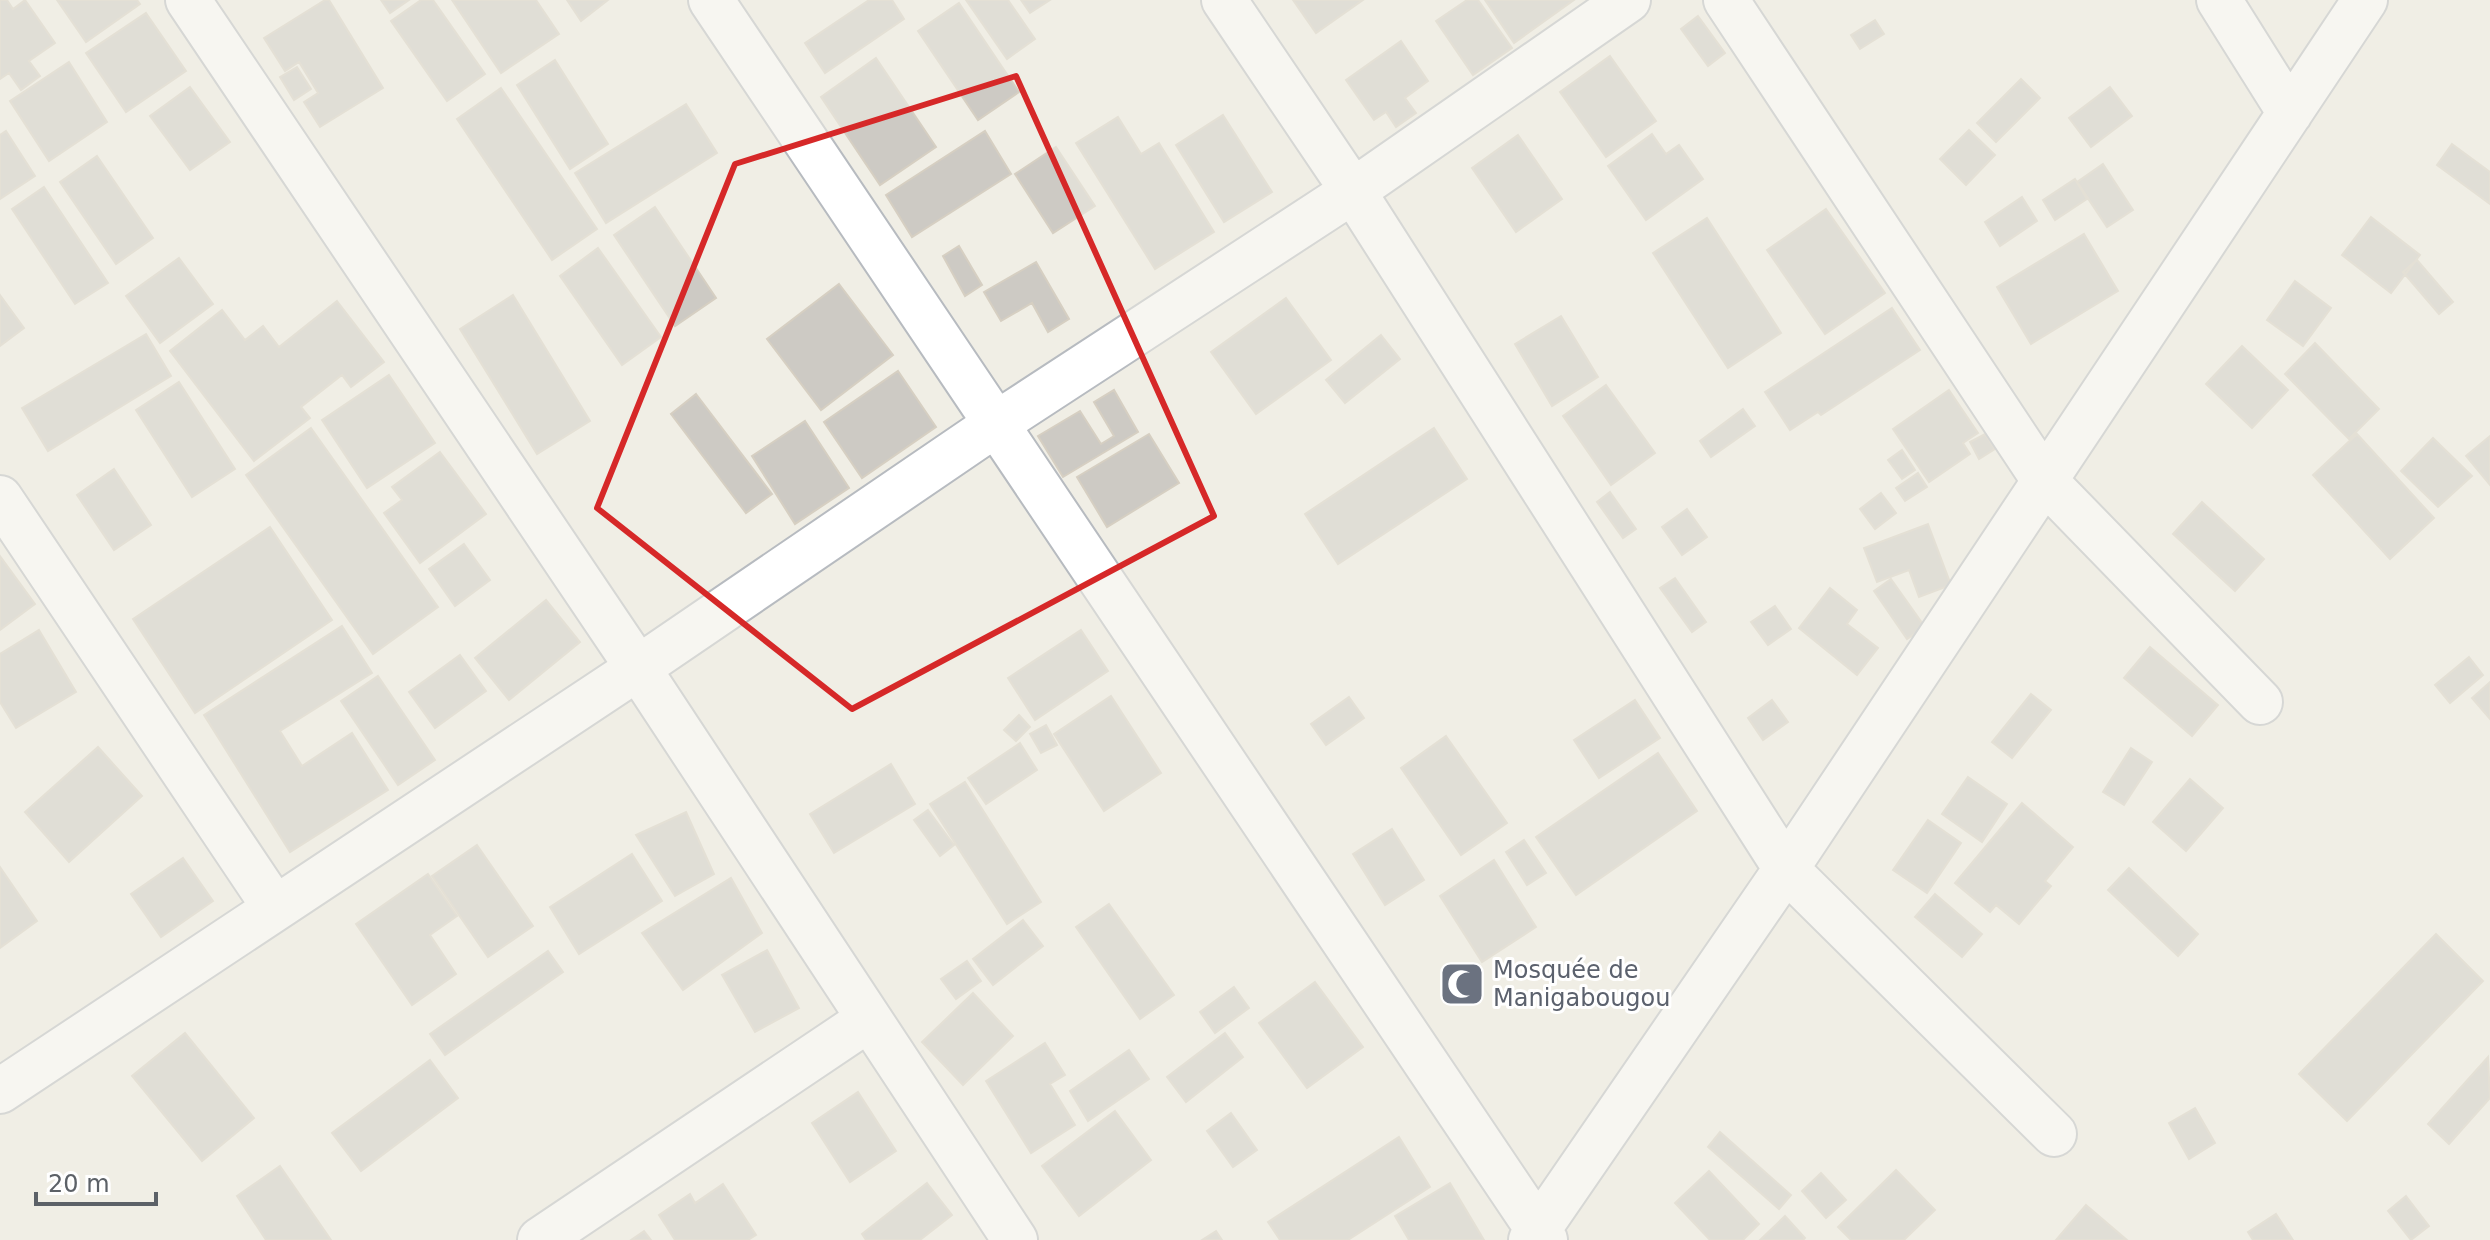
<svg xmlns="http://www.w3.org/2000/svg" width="2490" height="1240" viewBox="0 0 2490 1240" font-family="'DejaVu Sans',sans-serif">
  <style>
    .building { fill: #cdcac4; stroke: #d6cfc2; stroke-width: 2 }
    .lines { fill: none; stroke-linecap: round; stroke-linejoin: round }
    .street-casing { stroke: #b7bbc0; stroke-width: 48 }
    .street { stroke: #fff; stroke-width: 44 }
    .marked { fill: none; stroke: #d62828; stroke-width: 6; stroke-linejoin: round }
    .labels { text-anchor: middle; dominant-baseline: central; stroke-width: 6; stroke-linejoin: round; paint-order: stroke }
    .worship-label { font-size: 24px; fill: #5b616d; stroke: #fff; text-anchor: start }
  </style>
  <rect width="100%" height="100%" fill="#f0eee5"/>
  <path class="building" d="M0,0H7L13,9L25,0L55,43L29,61L40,76L21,90L9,73L0,79Z
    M57,0H137L140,4L86,42Z
    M325,0H329L383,88L320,127L304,102L318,93L299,62L285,71L264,38Z
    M381,0H409L390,13Z
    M421,0H433L485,74L447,101L391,21Z
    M452,0H536L559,34L501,73Z
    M567,0H608L581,21Z
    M869,0H892L904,19L825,73L805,43Z
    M966,0H1008L1035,39L1007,59Z
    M1021,0H1050L1030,13Z
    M1293,0H1363L1316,33Z
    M1467,0H1478L1512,48L1473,75L1436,21Z
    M1485,0H1574L1514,43Z
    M959,3L1019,92L978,120L918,31Z
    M146,13L186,71L126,112L86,53Z
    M1698,16L1725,53L1708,66L1681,29Z
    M1875,20L1884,34L1860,49L1851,35Z
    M1401,41L1428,81L1405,98L1416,113L1396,127L1386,112L1374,120L1346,80Z
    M1610,56L1656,121L1606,157L1560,92Z
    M876,58L936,147L880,185L821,97Z
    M555,60L608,144L570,169L517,85Z
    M69,62L107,122L49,161L10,101Z
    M297,67L311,89L294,100L280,77Z
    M2021,79L2040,98L1996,142L1977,123Z
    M190,87L230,142L190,170L150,116Z
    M2110,87L2132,116L2091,147L2069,118Z
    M501,88L597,229L552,260L457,119Z
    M686,104L717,153L606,223L575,173Z
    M1223,115L1272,192L1224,222L1176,145Z
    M1118,117L1141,154L1159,143L1214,232L1155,269L1076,143Z
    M1969,130L1995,155L1966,185L1940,159Z
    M6,131L35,176L0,199V135Z
    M985,131L1011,174L912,237L886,195Z
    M1652,134L1666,154L1679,145L1703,179L1646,220L1608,166Z
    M1518,135L1562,199L1516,232L1472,168Z
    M2452,144L2490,172V204L2437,165Z
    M1056,147L1095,206L1053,233L1015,174Z
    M97,156L153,238L116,264L60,182Z
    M2103,164L2133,210L2107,227L2077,182Z
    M2075,179L2087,199L2055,220L2043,200Z
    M44,187L108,283L75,304L12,209Z
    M2022,197L2037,221L2000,246L1985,222Z
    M655,207L716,298L675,326L614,235Z
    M1826,209L1885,293L1825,334L1767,250Z
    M2371,217L2420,255L2391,293L2342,255Z
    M1707,218L1781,333L1728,368L1653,253Z
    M2084,234L2118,291L2031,344L1997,287Z
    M959,246L982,285L965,296L943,256Z
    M598,248L661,337L622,365L560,276Z
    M179,258L213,304L160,343L126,296Z
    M2417,260L2453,302L2439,314L2403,272Z
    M1036,262L1069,319L1048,332L1032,303L1001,321L984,292Z
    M2295,281L2331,308L2303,346L2267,320Z
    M839,284L893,355L821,410L767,339Z
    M0,295L24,328L0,346Z
    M513,295L590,421L537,454L460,329Z
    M1286,298L1331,360L1256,414L1211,352Z
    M337,301L384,362L351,387L342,375L301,407L310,418L254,461L170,351L222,310L245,340L263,326L279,347Z
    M1892,308L1920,350L1821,415L1818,412L1790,430L1765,392Z
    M1561,316L1598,377L1552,406L1515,344Z
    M146,334L171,376L48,451L22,408Z
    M1381,335L1400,359L1345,403L1326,380Z
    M2315,343L2379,409L2349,439L2285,374Z
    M2242,346L2288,390L2252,428L2206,384Z
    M898,371L936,427L862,478L824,422Z
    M389,375L435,443L367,488L322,420Z
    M179,382L235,469L192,497L136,410Z
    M1606,385L1655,453L1611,485L1563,416Z
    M1114,390L1138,432L1063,477L1038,436L1080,411L1101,444L1114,436L1094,402Z
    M1949,390L1978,433L1963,443L1970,454L1929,482L1893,429Z
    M696,394L772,494L746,513L671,414Z
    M1743,409L1755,426L1711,457L1700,441Z
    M805,421L849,488L795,524L752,456Z
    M311,428L438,607L373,654L246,475Z
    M1434,428L1467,479L1338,564L1305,514Z
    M1149,434L1179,483L1107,527L1077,477Z
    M1985,434L1995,449L1979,459L1970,442Z
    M2357,434L2434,518L2390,559L2313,475Z
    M2490,436V485L2466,456Z
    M2433,438L2472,476L2438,507L2401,471Z
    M1902,450L1915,470L1902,479L1888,460Z
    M440,452L486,514L420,563L384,513L402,500L392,487Z
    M114,469L151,525L114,550L77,495Z
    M1918,473L1927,487L1905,501L1896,488Z
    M1610,492L1636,529L1623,538L1597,502Z
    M1881,493L1896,513L1875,529L1860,509Z
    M2202,502L2264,559L2235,591L2173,534Z
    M1687,509L1707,537L1682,555L1662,527Z
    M1928,524L1951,585L1919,597L1909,570L1877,582L1864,548Z
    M270,527L332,620L195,713L133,619Z
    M464,544L490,580L455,606L429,569Z
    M0,556L35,604L0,630Z
    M1675,578L1706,622L1692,632L1660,588Z
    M1891,579L1925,627L1907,639L1874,591Z
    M1830,588L1857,610L1847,624L1878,648L1857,675L1799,628Z
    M546,600L580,642L509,700L475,658Z
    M1775,606L1791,629L1768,645L1751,622Z
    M342,626L372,673L280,731L302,766L352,733L388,790L290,852L204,715Z
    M39,630L76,692L16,728L0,702V654Z
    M1081,630L1108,671L1035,720L1008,678Z
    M2150,647L2218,705L2192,736L2124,678Z
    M460,655L486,691L435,728L409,692Z
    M2469,657L2483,675L2450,703L2435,685Z
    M378,676L435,760L398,785L341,701Z
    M2490,682V719L2472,698Z
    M2031,694L2051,710L2012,758L1992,742Z
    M1111,696L1161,773L1104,811L1054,734Z
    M1349,697L1364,718L1326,745L1311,724Z
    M1635,700L1660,738L1599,778L1574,740Z
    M1772,700L1788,722L1763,740L1748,718Z
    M1019,715L1030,727L1016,741L1004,730Z
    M1046,725L1057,745L1041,753L1030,734Z
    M1446,736L1507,823L1461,855L1401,768Z
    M1020,743L1037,770L986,804L968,778Z
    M98,747L142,796L69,862L25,812Z
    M2131,748L2152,762L2124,805L2103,792Z
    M1658,753L1697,811L1576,895L1536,837Z
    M891,764L915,804L834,853L810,814Z
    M1968,777L2007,804L1982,842L1942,814Z
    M2190,779L2223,808L2186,851L2153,822Z
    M965,782L1041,902L1007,924L930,804Z
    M2022,803L2073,847L2045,881L2051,886L2019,924L1996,905L1990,912L1955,883Z
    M928,810L954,845L940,856L914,820Z
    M686,812L714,874L675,896L636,835Z
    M1928,820L1961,843L1927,893L1893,870Z
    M1392,829L1424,880L1385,905L1353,854Z
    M1524,840L1546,873L1527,885L1506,852Z
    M477,845L533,926L488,957L432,876Z
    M632,854L662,901L579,954L550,907Z
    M183,858L213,901L161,937L131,894Z
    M1494,860L1536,927L1482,962L1440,896Z
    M0,867L37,921L0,948Z
    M2129,868L2198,934L2178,956L2108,890Z
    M428,874L457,916L430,935L456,974L412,1005L356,924Z
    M731,878L762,933L683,990L642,933Z
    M1935,894L1982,934L1962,957L1915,917Z
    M1109,904L1174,995L1140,1019L1076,927Z
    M1023,920L1043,946L993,985L973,959Z
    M2436,934L2483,981L2347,1121L2299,1074Z
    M767,950L799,1008L755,1032L722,975Z
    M548,951L563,972L445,1055L430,1034Z
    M967,961L981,981L956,999L941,979Z
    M1315,982L1363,1047L1307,1088L1259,1023Z
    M1234,987L1249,1008L1215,1033L1200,1012Z
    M973,993L1013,1036L963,1085L922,1042Z
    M185,1033L254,1118L202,1161L132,1076Z
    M1225,1033L1243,1057L1186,1102L1167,1077Z
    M1045,1043L1065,1075L1050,1084L1075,1125L1031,1153L986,1081Z
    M1129,1050L1149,1079L1088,1121L1070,1091Z
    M2488,1057L2490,1098L2449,1144L2428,1124Z
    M430,1060L458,1098L361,1171L332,1133Z
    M858,1092L896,1151L850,1182L812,1123Z
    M2195,1108L2215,1143L2189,1159L2169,1123Z
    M1115,1111L1151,1160L1079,1216L1042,1166Z
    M1231,1113L1257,1150L1233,1167L1207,1131Z
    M1720,1132L1791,1195L1779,1209L1708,1147Z
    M1399,1137L1430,1187L1348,1240H1280L1268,1222Z
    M280,1166L331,1240H266L237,1196Z
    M1896,1170L1935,1210L1904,1240H1851L1838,1227Z
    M1709,1171L1759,1224L1743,1240H1710L1675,1203Z
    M1821,1173L1846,1200L1826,1218L1802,1191Z
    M927,1183L952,1215L920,1240H866L862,1234Z
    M1450,1183L1484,1240H1409L1395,1216Z
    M723,1184L756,1235L748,1240H675L659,1215L690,1194L695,1203Z
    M2406,1196L2429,1226L2411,1240L2388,1211Z
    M2086,1205L2127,1240H2056Z
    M2276,1214L2293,1240H2253L2248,1232Z
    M1785,1216L1805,1238L1803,1240H1760Z
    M644,1231L651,1240H631Z
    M1216,1231L1222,1240H1202Z"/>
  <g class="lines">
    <g class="street-casing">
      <path id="street" d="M188,0L638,668L1015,1240
        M711,0L1545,1240
        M1224,0L1353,191L1786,869L2054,1134
        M1726,0L2044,480L2260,702
        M2219,0L2290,113
        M0,498L275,908
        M0,1091L638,668L996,424L1353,191L1628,0
        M540,1240L869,1019
        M1531,1240L1786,869L2365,0"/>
    </g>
    <use href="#street" class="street"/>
  </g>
  <path d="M0 0H2490V1240H0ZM1016,76L1214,516L852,709L597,508L735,164Z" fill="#f0eee5" fill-opacity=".55" fill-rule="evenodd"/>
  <path class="marked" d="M1016,76L1214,516L852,709L597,508L735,164Z"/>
  <defs>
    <g id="mosque-square" transform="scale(2.3)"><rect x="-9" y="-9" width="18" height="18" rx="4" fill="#6b7280" stroke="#fff"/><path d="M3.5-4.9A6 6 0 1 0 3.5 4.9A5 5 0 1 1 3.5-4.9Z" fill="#fff"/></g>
  </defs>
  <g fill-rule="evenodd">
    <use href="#mosque-square" x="1462" y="984"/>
  </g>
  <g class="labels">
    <g class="worship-label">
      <text x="1493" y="970">Mosquée de<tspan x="1493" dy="28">Manigabougou</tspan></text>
    </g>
  </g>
  <path d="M36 1192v12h120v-12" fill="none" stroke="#5c6167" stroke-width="4"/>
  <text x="48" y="1192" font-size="24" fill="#5c6167" stroke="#ffffff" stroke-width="6" paint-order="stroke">20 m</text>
</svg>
